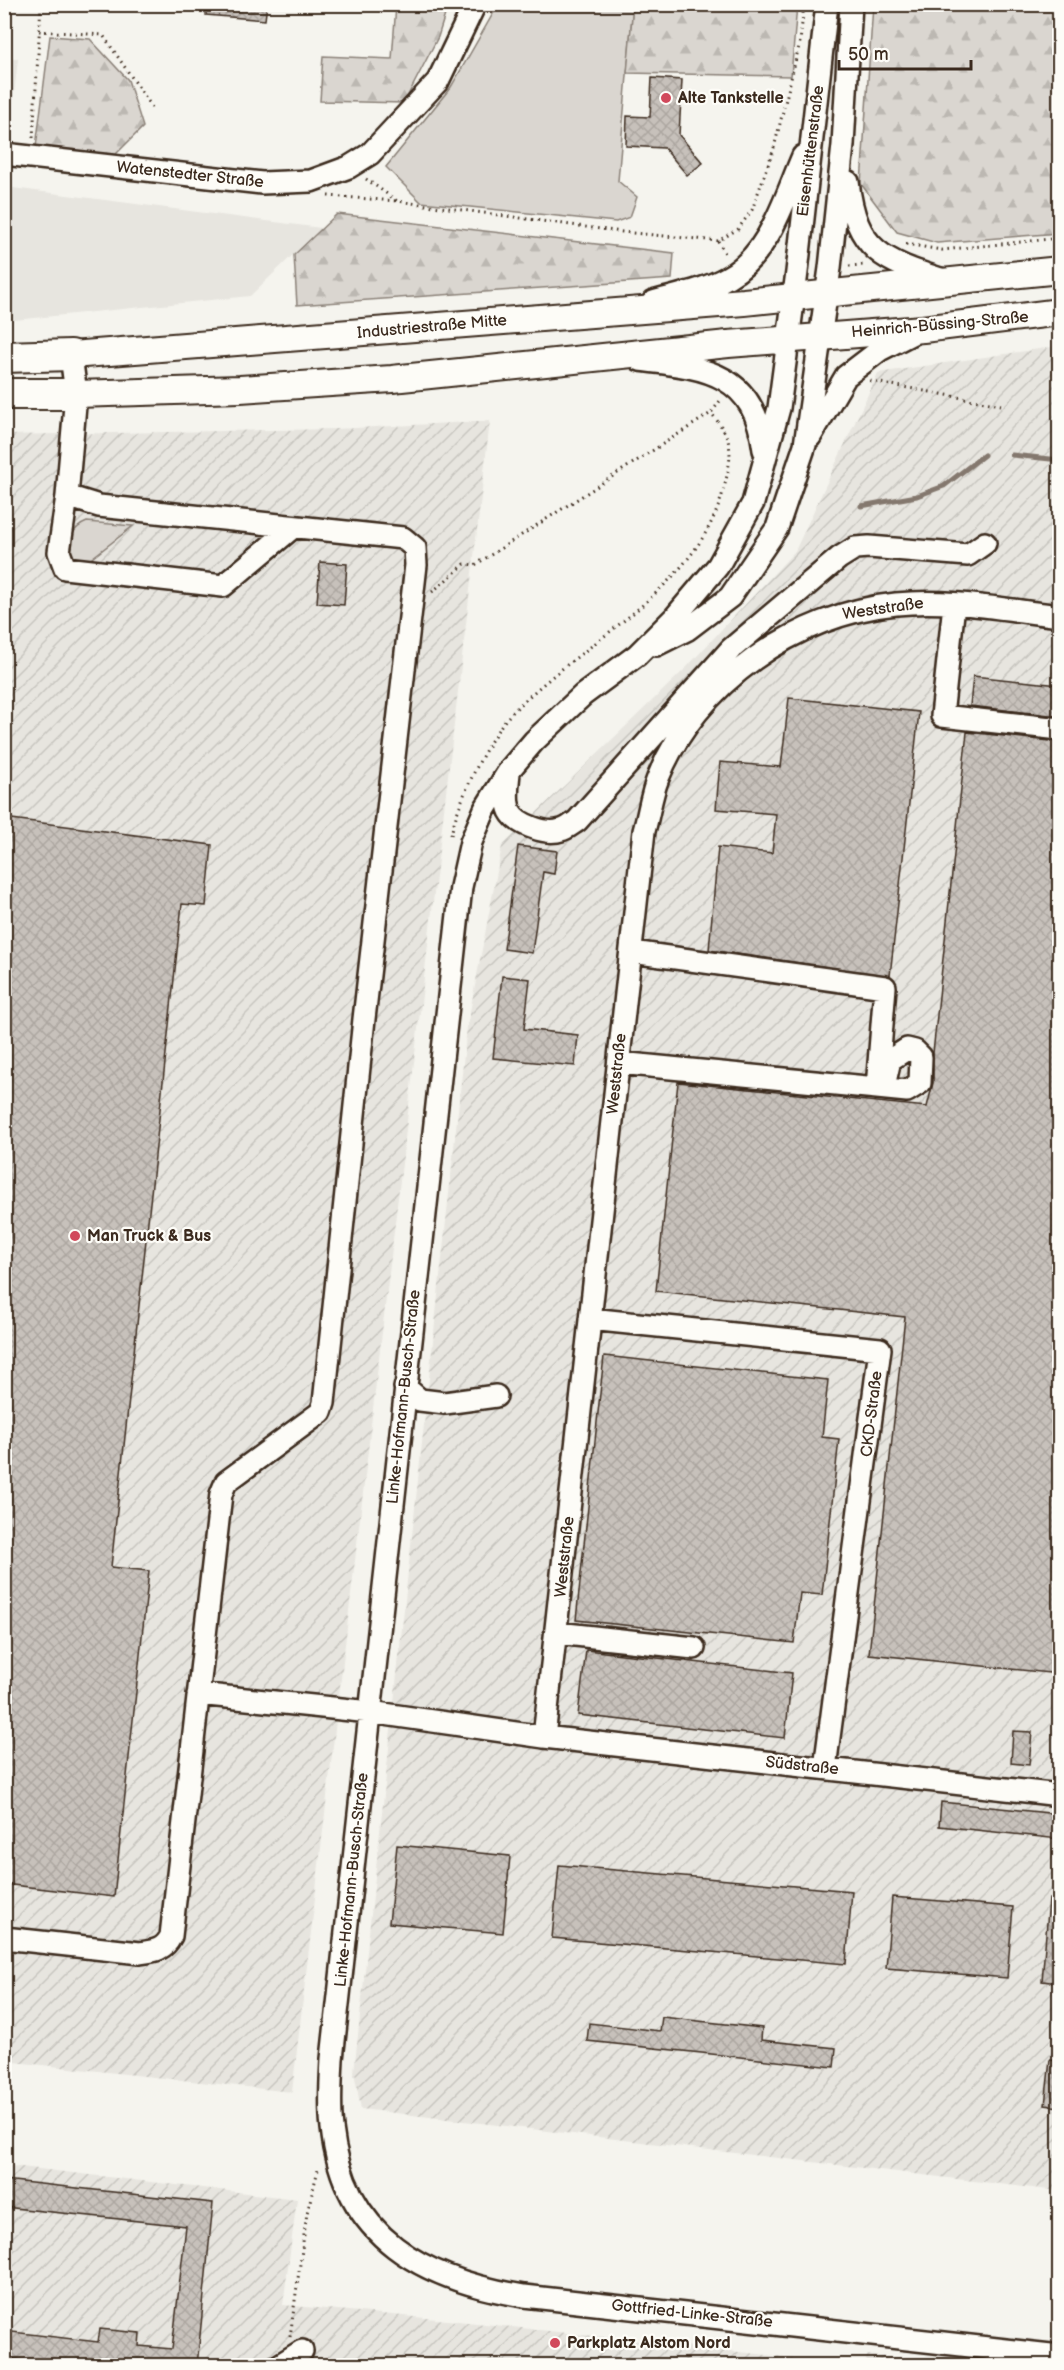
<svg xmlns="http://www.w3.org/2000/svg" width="1064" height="2370" viewBox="0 0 1064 2370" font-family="'Balsamiq Sans',sans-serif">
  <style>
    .built { fill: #e7e5df }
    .industrial { fill: url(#industrial-furrows) }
    .green { fill: #dad6d0; stroke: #8a8077; stroke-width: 1.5 }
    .forest { fill: url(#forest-firs); stroke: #8a8077; stroke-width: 1.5 }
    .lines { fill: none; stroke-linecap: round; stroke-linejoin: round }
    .stream { stroke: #84786e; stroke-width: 5 }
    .building { fill: url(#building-cross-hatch); stroke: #3b2a1e; stroke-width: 1.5 }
    .minor-casing { stroke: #3b2a1e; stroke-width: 26 }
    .major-casing { stroke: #3b2a1e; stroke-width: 30 }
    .highway-casing { stroke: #3b2a1e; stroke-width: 34 }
    .path { stroke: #3b2a1e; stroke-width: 3; stroke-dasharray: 1.5 4.5; stroke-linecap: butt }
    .minor { stroke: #fdfcf7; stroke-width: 21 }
    .major { stroke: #fdfcf7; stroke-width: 26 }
    .highway { stroke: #fdfcf7; stroke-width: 30 }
    .poi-dot { fill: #d1495b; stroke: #fdfcf7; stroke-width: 2 }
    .labels { text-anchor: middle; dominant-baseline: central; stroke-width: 4.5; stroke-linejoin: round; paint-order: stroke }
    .poi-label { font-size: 16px; font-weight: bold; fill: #3b2a1e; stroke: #fdfcf7; text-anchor: start }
    .street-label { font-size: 16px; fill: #3b2a1e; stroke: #fdfcf7 }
  </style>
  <defs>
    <pattern id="industrial-furrows" width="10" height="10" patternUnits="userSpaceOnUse" patternTransform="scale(1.5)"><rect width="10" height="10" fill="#e7e5df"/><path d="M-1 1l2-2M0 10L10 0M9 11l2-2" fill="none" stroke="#c7c5bf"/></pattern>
    <pattern id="forest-firs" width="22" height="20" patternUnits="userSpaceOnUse" patternTransform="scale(1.5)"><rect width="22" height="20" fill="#dad6d0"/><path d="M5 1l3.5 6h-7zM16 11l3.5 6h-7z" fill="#bcb8b2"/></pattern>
    <pattern id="building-cross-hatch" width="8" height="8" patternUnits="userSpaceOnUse" patternTransform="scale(1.5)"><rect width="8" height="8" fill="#c7c1bb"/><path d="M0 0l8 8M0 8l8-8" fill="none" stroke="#aca6a0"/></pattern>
  </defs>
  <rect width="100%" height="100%" fill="#f5f4ee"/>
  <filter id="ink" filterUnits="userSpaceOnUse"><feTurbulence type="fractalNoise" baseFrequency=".0167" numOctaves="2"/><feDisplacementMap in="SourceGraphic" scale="12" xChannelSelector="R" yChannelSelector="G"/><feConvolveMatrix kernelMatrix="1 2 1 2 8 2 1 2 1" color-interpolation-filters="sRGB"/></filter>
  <g filter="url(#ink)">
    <path class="built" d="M5,58L18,59L8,147H5Z
      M5,187L321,228L250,296L5,321Z"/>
    <path class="industrial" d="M1059,346V2191L361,2109L354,2072L467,1027L502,846L685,669L795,551L878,373Z
      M490,421L292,2092L5,2061L4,435L336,429Z
      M4,2165L297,2199L283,2305L458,2321L858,2365H5Z
      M867,2355L961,2365H866Z"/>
    <path class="green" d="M498,5H633L618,181L637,197L630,217L616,222L421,202L386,167L451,87Z
      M87,522L133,526L88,561L77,560L70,555C68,539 72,528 87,522Z"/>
    <path class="forest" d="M396,5H448L438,37L404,103L320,101L323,56L392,59Z
      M633,5H797L791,76L627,73Z
      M873,5H1050L1059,15V233L937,243L897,232L861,184Z
      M50,36L90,39L128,80L143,127L113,157L36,147Z
      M337,214L674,253L672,279L297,305L294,255Z"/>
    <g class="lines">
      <path class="stream" d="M1012,455L1060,460
        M861,506L917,496L944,486L984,455"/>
    </g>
    <path class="building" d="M207,4H267L265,20L206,15Z
      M652,78L682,80L679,135L703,163L687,175L664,148L626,146L627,116L650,117Z
      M320,562L347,564L344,605L317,603Z
      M973,676L1059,685V716L970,706Z
      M789,698L919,712L890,976L709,950L718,847L772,853L776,814L716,809L720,762L781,767Z
      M967,732L1059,742V1674L869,1654L905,1317L656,1291L678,1082L927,1107L933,1083V1053Z
      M4,818L212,845L206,906L182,904L111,1567L149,1571L114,1897L4,1884Z
      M518,846L557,851L554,874L543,872L532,953L504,949Z
      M502,976L530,979L524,1029L578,1035L575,1066L493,1058Z
      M604,1356L828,1380L822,1437L839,1439L822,1595L800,1593L794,1643L576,1620Z
      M586,1650L792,1673L785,1738L578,1715Z
      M1013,1731L1032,1732L1029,1765L1011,1763Z
      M941,1802L1059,1814V1839L939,1826Z
      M397,1845L510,1856L503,1933L389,1923Z
      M559,1865L852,1891L846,1964L552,1938Z
      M892,1897L1013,1907L1007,1978L886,1968Z
      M1049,1899L1059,1900V1983L1042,1981Z
      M662,2017L762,2028L761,2040L836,2048L834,2067L587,2041L589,2023L660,2031Z
      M1050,2060L1059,2061V2107L1045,2105Z
      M4,2180L213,2203L197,2366H77L4,2358V2331L98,2342L100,2329L140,2333L139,2346L172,2349L186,2226L4,2207Z"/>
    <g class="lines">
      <g class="minor-casing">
        <path id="minor" d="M827,4L797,272L779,408L753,503L718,566L675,617L637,655L583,695L534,741L510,769L485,809L471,842L461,887L332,2059C331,2082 329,2105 332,2128C344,2238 424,2280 524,2296L1060,2356
          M4,154L262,183L311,181L349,167L370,154L438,81L475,4
          M848,182C856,251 883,261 944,280
          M653,302C678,295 705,290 728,277C770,254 785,197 803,156
          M640,360C706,368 754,372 764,450
          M810,437L846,376L880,350L917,331
          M67,496L59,552L65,568L223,586L292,528
          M954,604L942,716L1060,729
          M656,645L688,629L730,597L777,528L805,445L830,268L843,145L851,4
          M509,773C508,784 505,800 510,811C517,825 547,835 561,830C567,829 572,824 577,821L731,649L839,558L855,548L869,547L968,555L985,543
          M907,1049L915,1051L921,1057L920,1083L907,1091L877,1088L885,1082L890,1060Z
          M619,1063L877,1088L885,987L632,952
          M590,1319L880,1349L825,1768
          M405,1387L420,1400L445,1403L496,1396
          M557,1633L694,1648
          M198,1694L370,1712L544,1737L1060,1795
          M544,1737L644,831C649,814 651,795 658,778C696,683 796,614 896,604C950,598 1006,610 1060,616
          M4,1938L140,1953C155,1951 164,1950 171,1936L221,1494L226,1482L321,1412L324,1403L364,1019L416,565L415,548L403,538L99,506L67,496L76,394L71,355
          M278,2366L302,2351"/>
      </g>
      <g class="major-casing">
        <path id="major" d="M71,355L744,302L1060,270
          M76,394L240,389L392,379L728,344L923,329L1060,312"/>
      </g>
      <g class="highway-casing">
        <path id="highway" d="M4,357L71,355
          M4,394H76"/>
      </g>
      <path class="path" d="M39,31L103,35L152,107
        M33,138L41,4
        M366,179L397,201L622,232L718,241L738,229L752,210L774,148L800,42L804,4
        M328,196L397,201
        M718,241L726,255
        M906,244L942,250L1060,238
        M849,266L863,265
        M870,381L1001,405
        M432,592L465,564L475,565L711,413
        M451,835C457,804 487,740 508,717C577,643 701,591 725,484C733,451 733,439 711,413L720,401
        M290,2337L307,2213L319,2166"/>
      <use href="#minor" class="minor"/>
      <use href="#major" class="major"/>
      <use href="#highway" class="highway"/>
    </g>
  </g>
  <g class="poi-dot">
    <circle cx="666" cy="98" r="6"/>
    <circle cx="75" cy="1236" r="6"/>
    <circle cx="555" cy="2343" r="6"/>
  </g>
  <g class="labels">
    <g class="poi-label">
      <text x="678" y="98">Alte Tankstelle</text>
      <text x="87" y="1236">Man Truck &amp; Bus</text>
      <text x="567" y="2343">Parkplatz Alstom Nord</text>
    </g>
    <g class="street-label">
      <text transform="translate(811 151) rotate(-83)">Eisenhüttenstraße</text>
      <text transform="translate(190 175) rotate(6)">Watenstedter Straße</text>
      <text transform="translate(940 325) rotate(-5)">Heinrich-Büssing-Straße</text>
      <text transform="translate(432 327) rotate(-5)">Industriestraße Mitte</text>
      <text transform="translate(883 609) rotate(-8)">Weststraße</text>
      <text transform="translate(617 1074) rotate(-84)">Weststraße</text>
      <text transform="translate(404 1397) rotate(-84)">Linke-Hofmann-Busch-Straße</text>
      <text transform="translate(872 1414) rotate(-83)">CKD-Straße</text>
      <text transform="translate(565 1557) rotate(-84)">Weststraße</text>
      <text transform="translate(802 1766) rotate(6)">Südstraße</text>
      <text transform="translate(352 1880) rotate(-84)">Linke-Hofmann-Busch-Straße</text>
      <text transform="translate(692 2314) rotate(6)">Gottfried-Linke-Straße</text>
    </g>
  </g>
  <rect width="1064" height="2370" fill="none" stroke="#fdfcf7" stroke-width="24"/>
  <rect x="12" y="12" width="1040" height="2346" fill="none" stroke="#3b2a1e" stroke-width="2" filter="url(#ink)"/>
  <path d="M839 60v9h132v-9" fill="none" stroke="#3b2a1e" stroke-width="3"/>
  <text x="848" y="60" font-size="18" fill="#3b2a1e" stroke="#fdfcf7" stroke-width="4.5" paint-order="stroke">50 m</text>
</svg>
